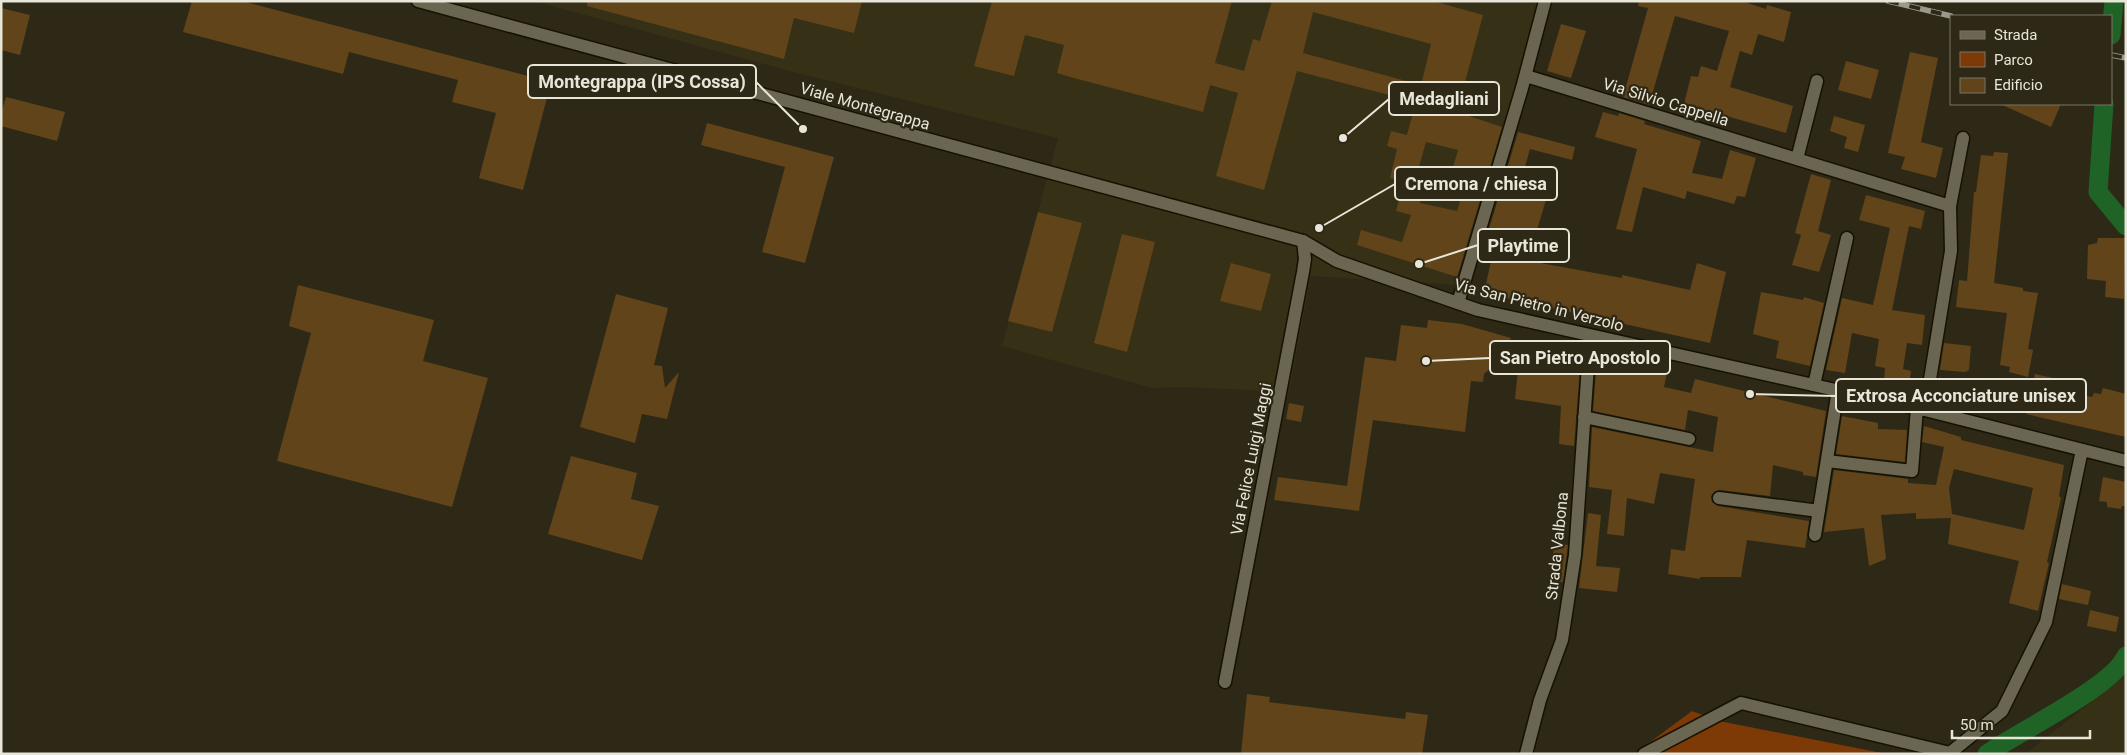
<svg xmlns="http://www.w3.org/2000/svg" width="2127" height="755" viewBox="0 0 2127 755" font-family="Roboto,sans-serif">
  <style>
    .built { fill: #363016 }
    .green { fill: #7d3906 }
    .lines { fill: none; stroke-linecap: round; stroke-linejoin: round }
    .canal { stroke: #206326; stroke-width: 19 }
    .building { fill: #61441a; fill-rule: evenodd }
    .street-casing { stroke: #161202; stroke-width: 15 }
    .secondary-casing { stroke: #161202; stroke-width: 15 }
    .street { stroke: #6b6651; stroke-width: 12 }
    .secondary { stroke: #6b6651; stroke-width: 12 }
    .rail-casing { stroke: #9c998a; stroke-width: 5.5 }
    .rail { stroke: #2e2916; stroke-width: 4; stroke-dasharray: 11; stroke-linecap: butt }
    .labels { text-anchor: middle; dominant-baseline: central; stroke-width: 4.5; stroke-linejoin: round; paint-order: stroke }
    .street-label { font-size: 16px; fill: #e8e5d9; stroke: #2e2916 }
    .leader { fill: none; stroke: #e8e5d9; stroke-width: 2 }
    .callout-dot { fill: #e8e5d9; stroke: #2e2916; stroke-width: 2 }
    .callout { fill: #2e2916; stroke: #e8e5d9; stroke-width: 2 }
    .callout-label { font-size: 18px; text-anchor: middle; font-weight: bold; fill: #e8e5d9 }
  </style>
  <rect width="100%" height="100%" fill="#2e2916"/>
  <path class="built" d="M534,1H1538L1518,90L1461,285L1311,276L1288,397L1252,390L1185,387L1152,388L1002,346L1058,138L790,71Z
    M2126,675V754H2025Z"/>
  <path class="green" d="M1692,711L1719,721L1887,754H1634Z"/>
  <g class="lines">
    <path class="canal" d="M2111,35L2114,1
      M2104,104L2098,192L2126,226
      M1987,754C2017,732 2113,687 2126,656"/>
  </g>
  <path class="building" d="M192,1H242L551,82L523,190L479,178L496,113L452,102L458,80L349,52L343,74L183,32Z
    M587,1H862L854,33L794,18L784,59L587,6Z
    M992,1H1232L1215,63L1244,71L1253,39L1260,41L1272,1H1433L1483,15L1457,112L1502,127L1457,277L1357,245L1361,230L1402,242L1411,215L1396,211L1402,189L1422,195L1420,203L1457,211L1465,185L1449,181L1458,150L1426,142L1414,184L1390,178L1397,149L1387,146L1391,131L1407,135L1416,102L1297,71L1264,190L1216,176L1238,93L1210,85L1203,112L1070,77L1057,73L1064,45L1025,35L1014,76L974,66ZM1313,12L1431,44L1421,85L1303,53Z
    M1639,1H1741L1766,9L1767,5L1791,12L1784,42L1758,34L1752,55L1740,51L1730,87L1793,106L1786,133L1684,104L1691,76L1698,77L1701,66L1717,71L1729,31L1675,16L1649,105L1623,97L1648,8L1638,6Z
    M1,8L30,15L20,55L1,50Z
    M1561,24L1586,31L1571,78L1547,71Z
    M1910,52L1938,58L1921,142L1943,148L1936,178L1901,169L1905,157L1888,153Z
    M1846,61L1879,70L1871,99L1838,90Z
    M6,97L65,112L57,141L1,126V114Z
    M2000,104H2061L2051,127Z
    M1603,112L1618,116L1619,113L1645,121L1644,124L1701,141L1692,173L1722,179L1730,150L1756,158L1745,197L1737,196L1734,204L1687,191L1685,199L1643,187L1632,232L1616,229L1637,149L1595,137Z
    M1834,116L1865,125L1858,152L1844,148L1847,137L1830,131Z
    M707,123L834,157L805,263L762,252L785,167L701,145Z
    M1518,132L1575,147L1572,160L1530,149L1519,188L1547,196L1537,230L1540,231L1535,262L1622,278V275L1690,290L1697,263L1726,272L1710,343L1484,293L1491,261L1480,259Z
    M1994,152L2008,153L1994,283L2023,288V291L2038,293L2028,349L2033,350L2028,377L2009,372L2010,367L2000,365L2007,313L1956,307L1959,280L1967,281L1974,192H1976L1981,155L1993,156Z
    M1811,174L1831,180L1818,231L1831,235L1819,272L1792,265L1801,235L1795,233Z
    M1866,195L1925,211L1921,229L1909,226L1892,310L1925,315L1922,345L1907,343L1903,369L1911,371L1909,387L1884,381L1885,368L1875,366L1879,339L1852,333L1845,373L1826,370L1842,298L1873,305L1890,228L1859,220Z
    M1038,212L1082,223L1052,332L1008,321Z
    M1122,234L1155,242L1127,352L1094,343Z
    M2098,238H2125L2124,299L2105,297L2106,281L2087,279L2088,245L2097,243Z
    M1231,263L1271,274L1261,311L1220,301Z
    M298,285L434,320L423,361L488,378L452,507L277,461L311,333L289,326Z
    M1761,292L1803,300L1804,297L1824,303L1810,366L1776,358L1779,341L1753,334Z
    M616,294L668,308L654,365L662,366L665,388L679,372L667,419L642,414L635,443L580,427Z
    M1428,320L1462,324L1511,338L1493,366L1484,374L1483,382L1471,381L1465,432L1373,420L1359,511L1274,500L1278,477L1347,486L1365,357L1396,361L1401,325L1427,328Z
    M1521,340L1581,355L1574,446L1559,444L1561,406L1515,399Z
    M1944,343L1971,346L1969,370L1965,372L1940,370Z
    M1600,356L1667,372L1664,387L1691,393L1695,379L1826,411L1816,477L1803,475V472L1773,465L1770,496L1720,490L1715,491L1711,496L1712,502L1718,506L1809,521L1805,548L1747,540L1741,577H1700V579L1668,574L1671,549L1685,551L1695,479L1660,473L1654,504L1627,498L1624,536L1607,534L1612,490L1589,487L1592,427L1713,452L1718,417L1688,410L1685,430L1593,411L1597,358L1600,359Z
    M2035,374L2062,380L2061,385L2068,387V393L2092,397L2094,393L2101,394L2103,388L2126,394V437L2026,414Z
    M1289,403L1304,406L1301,422L1286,419Z
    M1842,416L1878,423V429L1907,430L1905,462L1836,454Z
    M1924,426L1961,437V440L2064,465L2059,496L2061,498L2047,562L2049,563L2038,611L2009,603L2019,561L1948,544L1951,518L1916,519V513L1881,515L1886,559L1869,566L1864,528L1824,532L1834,470L1908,479V483L1936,485L1944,447L1922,442ZM1954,469L2033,488L2024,530L1952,514L1949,488Z
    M571,456L637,473L631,499L659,506L642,560L548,534Z
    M2103,477L2126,482V506H2122L2121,509L2107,507V502L2099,501Z
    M1588,513L1601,515L1596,566L1620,568L1617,592L1579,588Z
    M1554,543L1568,545L1563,582L1551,581Z
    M2062,584L2091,591L2088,605L2059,599Z
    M2090,610L2119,617L2116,632L2087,626Z
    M1247,694L1270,697L1269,702L1405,719L1406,712L1428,715L1422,754H1241Z"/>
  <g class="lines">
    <g class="street-casing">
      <path id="street" d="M1526,76L1950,206L1951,251L1925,410
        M1797,159L1817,81
        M1950,206L1963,138
        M1458,303L1522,88L1545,1
        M1814,385L1847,238
        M1584,417L1689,439
        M1827,461L1912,471L1917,408
        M1719,498L1819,511
        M1815,535L1838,390
        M1225,682L1303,272L1305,259L1303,241
        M1526,754L1540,700L1562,640L1575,555L1590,336
        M1644,754L1741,703L1950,753L2002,711L2046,622L2082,450"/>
    </g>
    <g class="secondary-casing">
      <path id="secondary" d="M418,1L1303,241L1337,261L1478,310L1925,410L2126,461"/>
    </g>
    <use href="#street" class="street"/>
    <use href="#secondary" class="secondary"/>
    <g class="rail-casing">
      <path id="rail" d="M1888,1L1951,16
        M2111,55L2126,58"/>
    </g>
    <use href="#rail" class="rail"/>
  </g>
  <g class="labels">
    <g class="street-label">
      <text transform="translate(1666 102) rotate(17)">Via Silvio Cappella</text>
      <text transform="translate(865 106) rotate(16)">Viale Montegrappa</text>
      <text transform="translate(1539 305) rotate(14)">Via San Pietro in Verzolo</text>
      <text transform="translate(1251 459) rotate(-79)">Via Felice Luigi Maggi</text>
      <text transform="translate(1557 546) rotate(-84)">Strada Valbona</text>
    </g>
  </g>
  <path class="leader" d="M803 129L756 82M1343 138L1389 99M1319 228L1395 184M1419 264L1478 245M1426 361L1490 358M1750 394L1836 396"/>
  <g class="callout-dot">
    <circle cx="803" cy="129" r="5"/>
    <circle cx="1343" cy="138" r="5"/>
    <circle cx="1319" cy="228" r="5"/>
    <circle cx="1419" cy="264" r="5"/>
    <circle cx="1426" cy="361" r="5"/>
    <circle cx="1750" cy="394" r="5"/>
  </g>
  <g class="callout">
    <rect x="528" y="65" width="228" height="33" rx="5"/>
    <rect x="1389" y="82" width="110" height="33" rx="5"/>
    <rect x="1395" y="167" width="162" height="33" rx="5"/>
    <rect x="1478" y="229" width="91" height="33" rx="5"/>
    <rect x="1490" y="341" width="180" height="33" rx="5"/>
    <rect x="1836" y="379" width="250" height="33" rx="5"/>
  </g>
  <g class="callout-label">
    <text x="642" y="88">Montegrappa (IPS Cossa)</text>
    <text x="1444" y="105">Medagliani</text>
    <text x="1476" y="190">Cremona / chiesa</text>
    <text x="1523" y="252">Playtime</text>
    <text x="1580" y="364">San Pietro Apostolo</text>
    <text x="1961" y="402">Extrosa Acconciature unisex</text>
  </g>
  <rect width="2127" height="755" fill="none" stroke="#e8e5d9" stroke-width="5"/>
  <rect x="1950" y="15" width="162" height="90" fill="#2e2916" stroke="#787464"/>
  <rect x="1960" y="31" width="25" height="8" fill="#6b6651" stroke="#787464"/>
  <text x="1994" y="40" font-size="15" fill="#e8e5d9">Strada</text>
  <rect x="1960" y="52" width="25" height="15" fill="#7d3906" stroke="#787464"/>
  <text x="1994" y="65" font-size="15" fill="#e8e5d9">Parco</text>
  <rect x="1960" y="78" width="25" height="15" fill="#61441a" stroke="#787464"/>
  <text x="1994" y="90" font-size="15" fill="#e8e5d9">Edificio</text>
  <path d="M1952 730v8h138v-8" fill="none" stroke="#e8e5d9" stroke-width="2.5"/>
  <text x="1960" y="730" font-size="15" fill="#e8e5d9" stroke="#2e2916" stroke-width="4" paint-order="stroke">50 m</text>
</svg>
